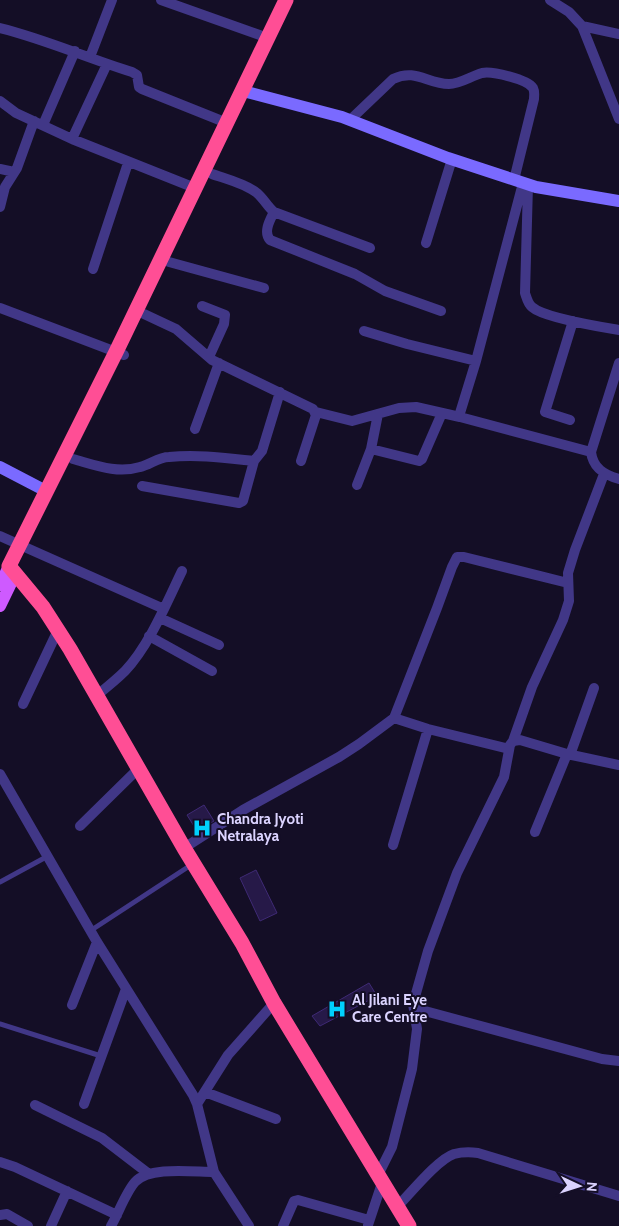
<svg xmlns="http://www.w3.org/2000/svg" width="619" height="1226" viewBox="0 0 619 1226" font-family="Cabin,sans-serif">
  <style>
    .building { fill: #261948; stroke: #3f2a75 }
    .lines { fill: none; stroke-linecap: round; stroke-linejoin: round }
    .lane { stroke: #413787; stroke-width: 5 }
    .street { stroke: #413787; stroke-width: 10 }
    .secondary { stroke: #7a6aff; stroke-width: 12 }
    .primary { stroke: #ce5aff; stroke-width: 12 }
    .highway { stroke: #ff4e95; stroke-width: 15 }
    .labels { text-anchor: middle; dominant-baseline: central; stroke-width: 4; stroke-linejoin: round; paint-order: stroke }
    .poi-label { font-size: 15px; font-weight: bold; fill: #dbd3ff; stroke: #140e26; text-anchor: start }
  </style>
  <rect width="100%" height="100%" fill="#140e26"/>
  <path class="building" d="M204,805L214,821L197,831L187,815Z
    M256,870L277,913L260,921L240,878Z
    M369,983L377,996L320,1026L312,1016Z"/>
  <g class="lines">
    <path class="lane" d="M0,882L48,856
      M90,931L191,865
      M0,1024L101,1056"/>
    <path class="street" d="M161,0L268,38
      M550,0L569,12L582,26L619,119
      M582,26L619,34
      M0,28C45,39 87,58 132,72L137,75L139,87L142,89L227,123
      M90,57L112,0
      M0,101L16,113L72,139L195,188
      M350,120L393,79C416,68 427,84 449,84C460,84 471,76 482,73C492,71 527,79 533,88C535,92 534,95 534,99L514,180
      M43,125L75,51
      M72,139L107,64
      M0,169L14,172
      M212,174C226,179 246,184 257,193C264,199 267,206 274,212L370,248
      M523,183L476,361L460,413V417L591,452
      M528,185L525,293C527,299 528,304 532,307C544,318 601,327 619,330
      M0,207L5,187L17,168L34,121
      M274,212C270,220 263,232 270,240L355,274L385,291L441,311
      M426,243L452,159
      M169,262L264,288
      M93,269L128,163
      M202,306L225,315L224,324L209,357
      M0,308L124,355
      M144,314L176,329L212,360L313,409L316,415L301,461
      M364,331L407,344L476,361
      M619,363L591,452C593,468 604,475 619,479
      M316,412L352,421L399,408L416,407L460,417
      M570,420L545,412L573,321
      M195,429L219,363
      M371,449L419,461L422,459L442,413
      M73,459C95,465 117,474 140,467C150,465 158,457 169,457C197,454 226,458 254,461
      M357,485L371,449L378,414
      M142,486L239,503L243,501L254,461L262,451L280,392
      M0,536L164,609
      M160,618L219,645
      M149,636L212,671
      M96,696C106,688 116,680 125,671C149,646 167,602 182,571
      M23,704L58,630
      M394,718L428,729L509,749
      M513,741L532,687L563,620L569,601L568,573L575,550L604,474
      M570,755L594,688
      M0,774L97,942L193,1095L197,1104L214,1172L249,1226
      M80,826L138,769
      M535,832L567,754
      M393,845L428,729
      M184,848L243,810L339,757L359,744L394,718L437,608L452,567L457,557H464L568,583
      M72,1005L97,942
      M414,1008L602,1059L619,1061
      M205,1092L276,1119
      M84,1104L126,989
      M197,1104L228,1055L274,1003
      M35,1105L102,1138L149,1174
      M0,1162L15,1167L117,1215
      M378,1175L392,1147L412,1069L417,1029L413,1004L428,951L457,873L504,777L510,745L513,741L520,740L567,754L619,765
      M397,1207C410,1194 438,1159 454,1154C462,1152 470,1152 478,1153L619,1196
      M0,1215L7,1214L28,1226
      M368,1225L382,1183
      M51,1226L67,1191
      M111,1226C118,1214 126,1192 135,1182C150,1166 193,1172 214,1172
      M283,1226L294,1201L298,1200L369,1220"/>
    <path class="secondary" d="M243,91L342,117L448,158L536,187L619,201
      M0,467L46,491"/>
    <path class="primary" d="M0,585L9,566
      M0,606L16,573"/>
    <path class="highway" d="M286,0L116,352L9,566L43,607L70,649L184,848L242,943L274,1003L409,1226"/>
  </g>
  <defs>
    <g id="hospital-bare" transform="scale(1.5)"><path d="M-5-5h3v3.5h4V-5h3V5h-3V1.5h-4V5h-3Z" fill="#00d0fe" stroke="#140e26" stroke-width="2.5" paint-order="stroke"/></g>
  </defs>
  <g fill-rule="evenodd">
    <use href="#hospital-bare" x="202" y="828"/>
    <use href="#hospital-bare" x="337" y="1009"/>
  </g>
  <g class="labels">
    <g class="poi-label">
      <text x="217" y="819">Chandra Jyoti<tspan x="217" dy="17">Netralaya</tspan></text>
      <text x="352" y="1000">Al Jilani Eye<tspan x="352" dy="17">Care Centre</tspan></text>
    </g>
  </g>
  <g transform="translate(579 1186) rotate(94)" stroke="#140e26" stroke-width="4" paint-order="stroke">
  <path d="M0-4L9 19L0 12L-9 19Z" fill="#dbd3ff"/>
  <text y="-8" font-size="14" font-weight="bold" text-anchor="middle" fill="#dbd3ff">N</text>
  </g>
</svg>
